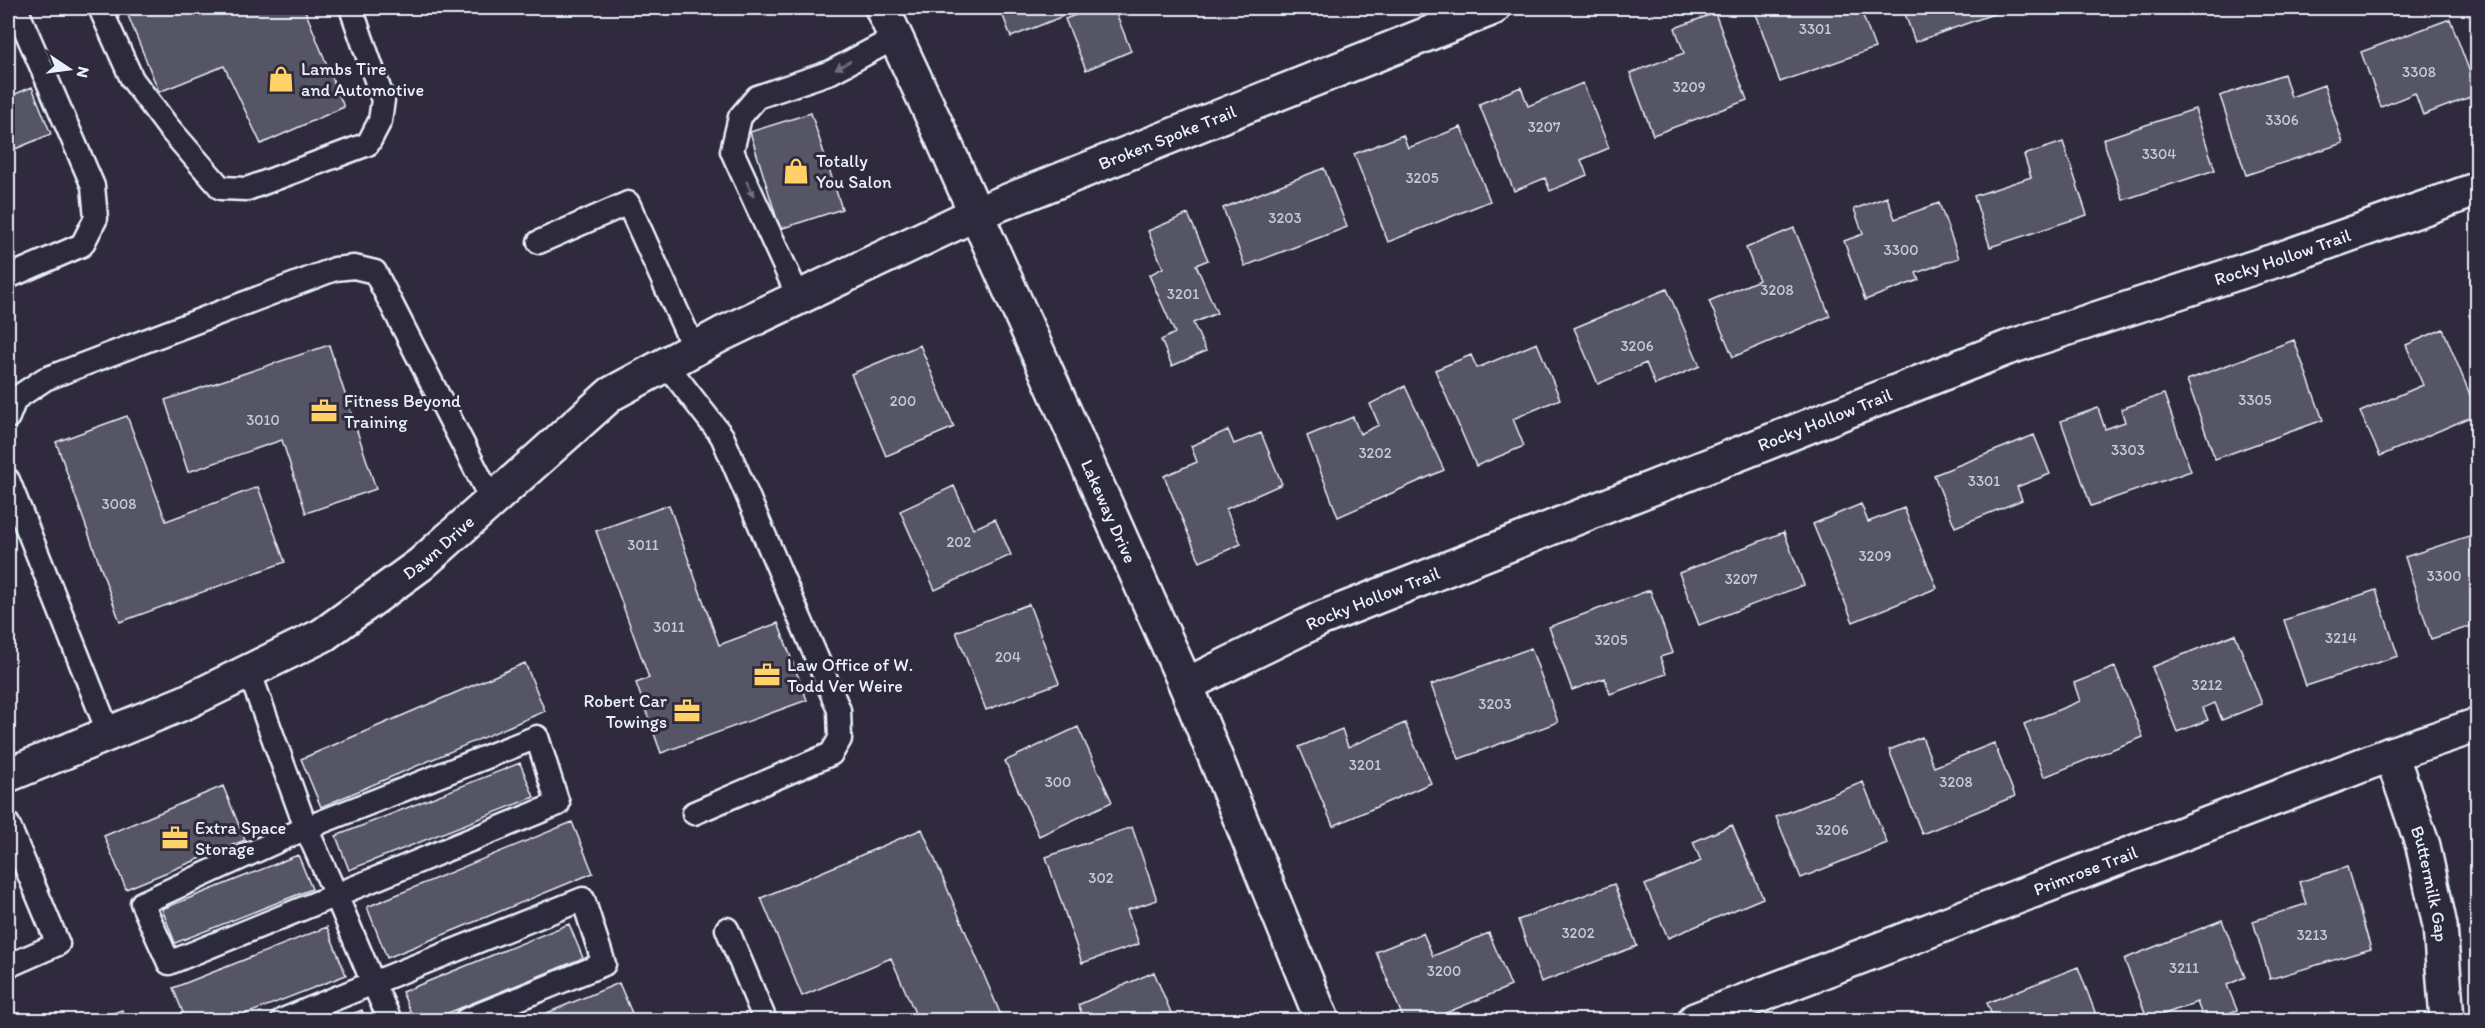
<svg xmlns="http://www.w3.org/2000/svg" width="2485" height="1028" viewBox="0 0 2485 1028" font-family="Itim,sans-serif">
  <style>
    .building { fill: #575565; stroke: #e8f1f8; stroke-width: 1.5 }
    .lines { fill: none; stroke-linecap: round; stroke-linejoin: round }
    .lane-casing { stroke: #e8f1f8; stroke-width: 27 }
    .street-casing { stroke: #e8f1f8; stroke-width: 38 }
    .secondary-casing { stroke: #e8f1f8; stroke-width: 38 }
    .lane { stroke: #2f2a3d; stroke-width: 22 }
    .street { stroke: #2f2a3d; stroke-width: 33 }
    .secondary { stroke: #2f2a3d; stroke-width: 33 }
    .oneway { fill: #70707e }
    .labels { text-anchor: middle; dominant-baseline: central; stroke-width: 6; stroke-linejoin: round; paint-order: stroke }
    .number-label { font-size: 15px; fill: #c4cad3 }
    .poi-label { font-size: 18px; fill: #e8f1f8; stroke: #2f2a3d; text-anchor: start }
    .street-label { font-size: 18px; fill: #e8f1f8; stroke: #2f2a3d }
  </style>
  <rect width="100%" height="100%" fill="#2f2a3d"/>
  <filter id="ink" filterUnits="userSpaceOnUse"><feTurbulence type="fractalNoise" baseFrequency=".0167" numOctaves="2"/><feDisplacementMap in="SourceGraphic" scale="12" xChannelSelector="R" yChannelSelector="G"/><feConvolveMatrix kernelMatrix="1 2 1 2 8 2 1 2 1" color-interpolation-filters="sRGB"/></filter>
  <g filter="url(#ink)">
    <path class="building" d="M125,8H304L344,107L261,144L224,66L159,92Z
      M1000,8H1057L1061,17L1011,37Z
      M1094,8H1114L1131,51L1086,70L1065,19Z
      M1754,8H1800V10L1807,8H1860L1875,48L1780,82Z
      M1903,8H2010L1915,42Z
      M1715,13L1747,100L1653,135L1630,73L1684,53L1675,28Z
      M2450,19L2478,94L2423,115L2415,93L2381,107L2361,52Z
      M2284,74L2291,97L2324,85L2343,143L2246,175L2220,96Z
      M1583,83L1609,148L1581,160L1587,175L1550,191L1545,178L1514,191L1479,104L1521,87L1528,106Z
      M32,87L51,134L8,152V97Z
      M2195,109L2215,170L2123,200L2103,139Z
      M811,113L842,209L780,229L750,132Z
      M1461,127L1490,201L1388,242L1354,154L1403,135L1408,148Z
      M2063,142L2087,215L1990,247L1974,196L2031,177L2024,155Z
      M1324,168L1347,227L1245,266L1223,208Z
      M1887,197L1895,219L1939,203L1959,258L1916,273L1919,280L1865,300L1844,241L1863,234L1854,209Z
      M1188,214L1208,260L1196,265L1217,313L1193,323L1206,351L1172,366L1161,340L1175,333L1149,275L1163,268L1148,231Z
      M1794,228L1830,316L1733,357L1709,301L1759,280L1746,248Z
      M1667,289L1700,366L1655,385L1646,363L1598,384L1574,328Z
      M2478,312V337L2469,315Z
      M2443,329L2478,414L2380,456L2360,412L2423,385L2406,345Z
      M2294,340L2323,420L2215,459L2187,380Z
      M1537,343L1560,399L1513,419L1524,446L1476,466L1435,370L1471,355L1477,368Z
      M329,345L376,489L306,513L282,440L188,472L165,400Z
      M920,345L954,427L886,456L851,374Z
      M1405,386L1444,470L1338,517L1307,436L1353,417L1360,434L1379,425L1370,404Z
      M2164,394L2191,471L2091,506L2061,421L2098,408L2105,429L2125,422L2121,409Z
      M127,416L166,521L258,487L285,562L120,622L56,442Z
      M1228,430L1234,444L1261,433L1282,484L1226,509L1241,544L1200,562L1164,476L1197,462L1191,446Z
      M2034,435L2050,474L2017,487L2022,500L1955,527L1934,475Z
      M954,486L973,529L995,519L1011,555L935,590L900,511Z
      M1861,504L1868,522L1904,508L1937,588L1853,622L1813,524Z
      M669,505L719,645L778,623L807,700L661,753L636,683L649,678L596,531Z
      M1784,532L1804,585L1699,625L1679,573Z
      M2478,533V624L2431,639L2405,557Z
      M1650,590L1673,653L1660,657L1666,674L1610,694L1605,678L1572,690L1549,627Z
      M2376,590L2398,656L2306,686L2284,620Z
      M1029,604L1059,683L986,710L956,632Z
      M2235,634L2262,704L2222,720L2215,703L2203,708L2208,720L2177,732L2152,667Z
      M1531,648L1558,722L1459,759L1431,685Z
      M525,663L545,711L321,807L301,759Z
      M2115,667L2143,737L2044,777L2024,724L2080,701L2074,683Z
      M1405,723L1431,783L1333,826L1299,747L1342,729L1348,747Z
      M1078,727L1112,802L1039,836L1005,761Z
      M1922,737L1934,767L1994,743L2015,796L1922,834L1889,750Z
      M520,763L534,797L349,870L336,836Z
      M1863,782L1887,843L1801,878L1776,817Z
      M223,786L245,840L126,889L104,836Z
      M572,822L593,873L387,958L367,907Z
      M1732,825L1763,898L1668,938L1645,885L1701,861L1693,842Z
      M1132,827L1157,900L1127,910L1139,944L1082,963L1046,857Z
      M922,829L1003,1020H918L891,958L802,996L761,898Z
      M298,855L312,889L175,943L162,909Z
      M2347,867L2371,949L2270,979L2253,921L2306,904L2299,882Z
      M1614,884L1637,946L1541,982L1518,920Z
      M2222,920L2245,977L2227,985L2237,1010L2211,1020H2204L2197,1002L2148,1020L2124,959Z
      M569,924L583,958L431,1020H414L402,992Z
      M327,927L346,975L231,1020H186L173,988Z
      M1423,933L1433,956L1489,933L1511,986L1429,1020H1404L1376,952Z
      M2078,967L2098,1020H1994L1987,1003Z
      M1154,972L1174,1020H1085L1078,1005Z
      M619,983L635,1020H530Z
      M122,1010L126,1020H94Z
      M362,1010L366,1020H337Z"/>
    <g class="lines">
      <g class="lane-casing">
        <path id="lane" d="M100,8L132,79L168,127L221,188L247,189L368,144L380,121L383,100L351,8
          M539,242L628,203L694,349
          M8,277L82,245L96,218L93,186L16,8
          M799,298L732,151L740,117L757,97L831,72L895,38
          M666,364L722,436L839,710L840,739L831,754L694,813
          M8,417L15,399L45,379L335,269L354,267L375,272L492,501
          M8,480L109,734
          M249,671L306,828L537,737L558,804L336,895L373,983L583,899L604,964L466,1020
          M8,824L58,944L8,966
          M306,828L336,895L169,963L142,903Z
          M727,929L765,1020
          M283,1020L373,983L390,1020"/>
      </g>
      <g class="street-casing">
        <g id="street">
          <path id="s1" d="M1186,685L1320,619L2007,348L2286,257L2478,189"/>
          <path id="s2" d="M2391,754L2423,846L2440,926L2447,1020"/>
          <path id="s3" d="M8,775L186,702L323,635L421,564L611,394L722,334L975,214L1493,8"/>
          <path id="s4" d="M1695,1020L2391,754L2478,725"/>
        </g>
      </g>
      <g class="secondary-casing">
        <g id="secondary">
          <path id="s5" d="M882,8L941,135L1186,685L1322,1020"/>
        </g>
      </g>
      <use href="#lane" class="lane"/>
      <use href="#street" class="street"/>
      <use href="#secondary" class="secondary"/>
    </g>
    <defs><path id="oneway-solid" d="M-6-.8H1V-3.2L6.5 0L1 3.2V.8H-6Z" transform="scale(1.5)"/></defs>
    <g class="oneway">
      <use href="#oneway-solid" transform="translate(843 65) rotate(152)"/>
      <use href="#oneway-solid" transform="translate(750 189) rotate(66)"/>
    </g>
  </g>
  <defs>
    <g id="shop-bare" transform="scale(2.07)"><path d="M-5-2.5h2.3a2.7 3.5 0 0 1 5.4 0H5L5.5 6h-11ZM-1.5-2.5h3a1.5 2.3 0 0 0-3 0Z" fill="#ffd166" stroke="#2f2a3d" stroke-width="2.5" paint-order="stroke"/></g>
    <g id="office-bare" transform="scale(2.07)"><path d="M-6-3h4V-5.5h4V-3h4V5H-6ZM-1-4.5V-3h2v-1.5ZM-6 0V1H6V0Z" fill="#ffd166" stroke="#2f2a3d" stroke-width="2.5" paint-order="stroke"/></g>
  </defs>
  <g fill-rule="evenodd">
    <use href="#shop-bare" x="281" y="79"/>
    <use href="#shop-bare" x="796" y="171"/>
    <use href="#office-bare" x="324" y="411"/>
    <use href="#office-bare" x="767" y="675"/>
    <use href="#office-bare" x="687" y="711"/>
    <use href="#office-bare" x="175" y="838"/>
  </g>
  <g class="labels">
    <g class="number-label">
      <text x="1815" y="29">3301</text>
      <text x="2419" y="72">3308</text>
      <text x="1689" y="87">3209</text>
      <text x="2282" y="120">3306</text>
      <text x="1544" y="127">3207</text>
      <text x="2159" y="154">3304</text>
      <text x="1422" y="178">3205</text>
      <text x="1285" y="218">3203</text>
      <text x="1901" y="250">3300</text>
      <text x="1777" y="290">3208</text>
      <text x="1183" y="294">3201</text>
      <text x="1637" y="346">3206</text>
      <text x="2255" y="400">3305</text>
      <text x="903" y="401">200</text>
      <text x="263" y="420">3010</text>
      <text x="2128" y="450">3303</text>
      <text x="1375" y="453">3202</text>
      <text x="1984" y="481">3301</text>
      <text x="119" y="504">3008</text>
      <text x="959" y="542">202</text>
      <text x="643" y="545">3011</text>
      <text x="1875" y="556">3209</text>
      <text x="2444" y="576">3300</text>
      <text x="1741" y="579">3207</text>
      <text x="669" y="627">3011</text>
      <text x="2341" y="638">3214</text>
      <text x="1611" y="640">3205</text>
      <text x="1008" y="657">204</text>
      <text x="2207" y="685">3212</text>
      <text x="1495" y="704">3203</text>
      <text x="1365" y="765">3201</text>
      <text x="1058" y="782">300</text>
      <text x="1956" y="782">3208</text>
      <text x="1832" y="830">3206</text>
      <text x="1101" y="878">302</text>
      <text x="1578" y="933">3202</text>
      <text x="2312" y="935">3213</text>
      <text x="2184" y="968">3211</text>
      <text x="1444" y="971">3200</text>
    </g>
    <g class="poi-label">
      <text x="301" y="69">Lambs Tire<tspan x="301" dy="21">and Automotive</tspan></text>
      <text x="816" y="161">Totally<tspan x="816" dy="21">You Salon</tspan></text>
      <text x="344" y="401">Fitness Beyond<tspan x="344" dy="21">Training</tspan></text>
      <text x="787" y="665">Law Office of W.<tspan x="787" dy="21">Todd Ver Weire</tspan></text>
      <text x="667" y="701" text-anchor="end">Robert Car<tspan x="667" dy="21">Towings</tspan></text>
      <text x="195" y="828">Extra Space<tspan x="195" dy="21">Storage</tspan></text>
    </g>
    <g class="street-label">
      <text stroke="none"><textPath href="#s3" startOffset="1334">Broken Spoke Trail</textPath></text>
      <text stroke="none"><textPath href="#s1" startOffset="1178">Rocky Hollow Trail</textPath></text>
      <text stroke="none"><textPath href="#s1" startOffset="692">Rocky Hollow Trail</textPath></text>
      <text stroke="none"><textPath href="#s5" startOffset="552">Lakeway Drive</textPath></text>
      <text stroke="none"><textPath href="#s3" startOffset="490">Dawn Drive</textPath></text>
      <text stroke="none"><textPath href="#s1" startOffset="206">Rocky Hollow Trail</textPath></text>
      <text stroke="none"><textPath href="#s4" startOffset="418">Primrose Trail</textPath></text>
      <text stroke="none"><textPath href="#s2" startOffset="136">Buttermilk Gap</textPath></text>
    </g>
  </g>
  <rect width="2485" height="1028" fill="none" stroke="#2f2a3d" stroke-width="30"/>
  <rect x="15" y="15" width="2455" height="998" fill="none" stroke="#e8f1f8" stroke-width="2" filter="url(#ink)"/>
  <g transform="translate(69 69) rotate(103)" stroke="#2f2a3d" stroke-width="4.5" paint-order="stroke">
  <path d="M0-4.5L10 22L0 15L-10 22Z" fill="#e8f1f8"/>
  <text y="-9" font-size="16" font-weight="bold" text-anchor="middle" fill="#e8f1f8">N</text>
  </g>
</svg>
